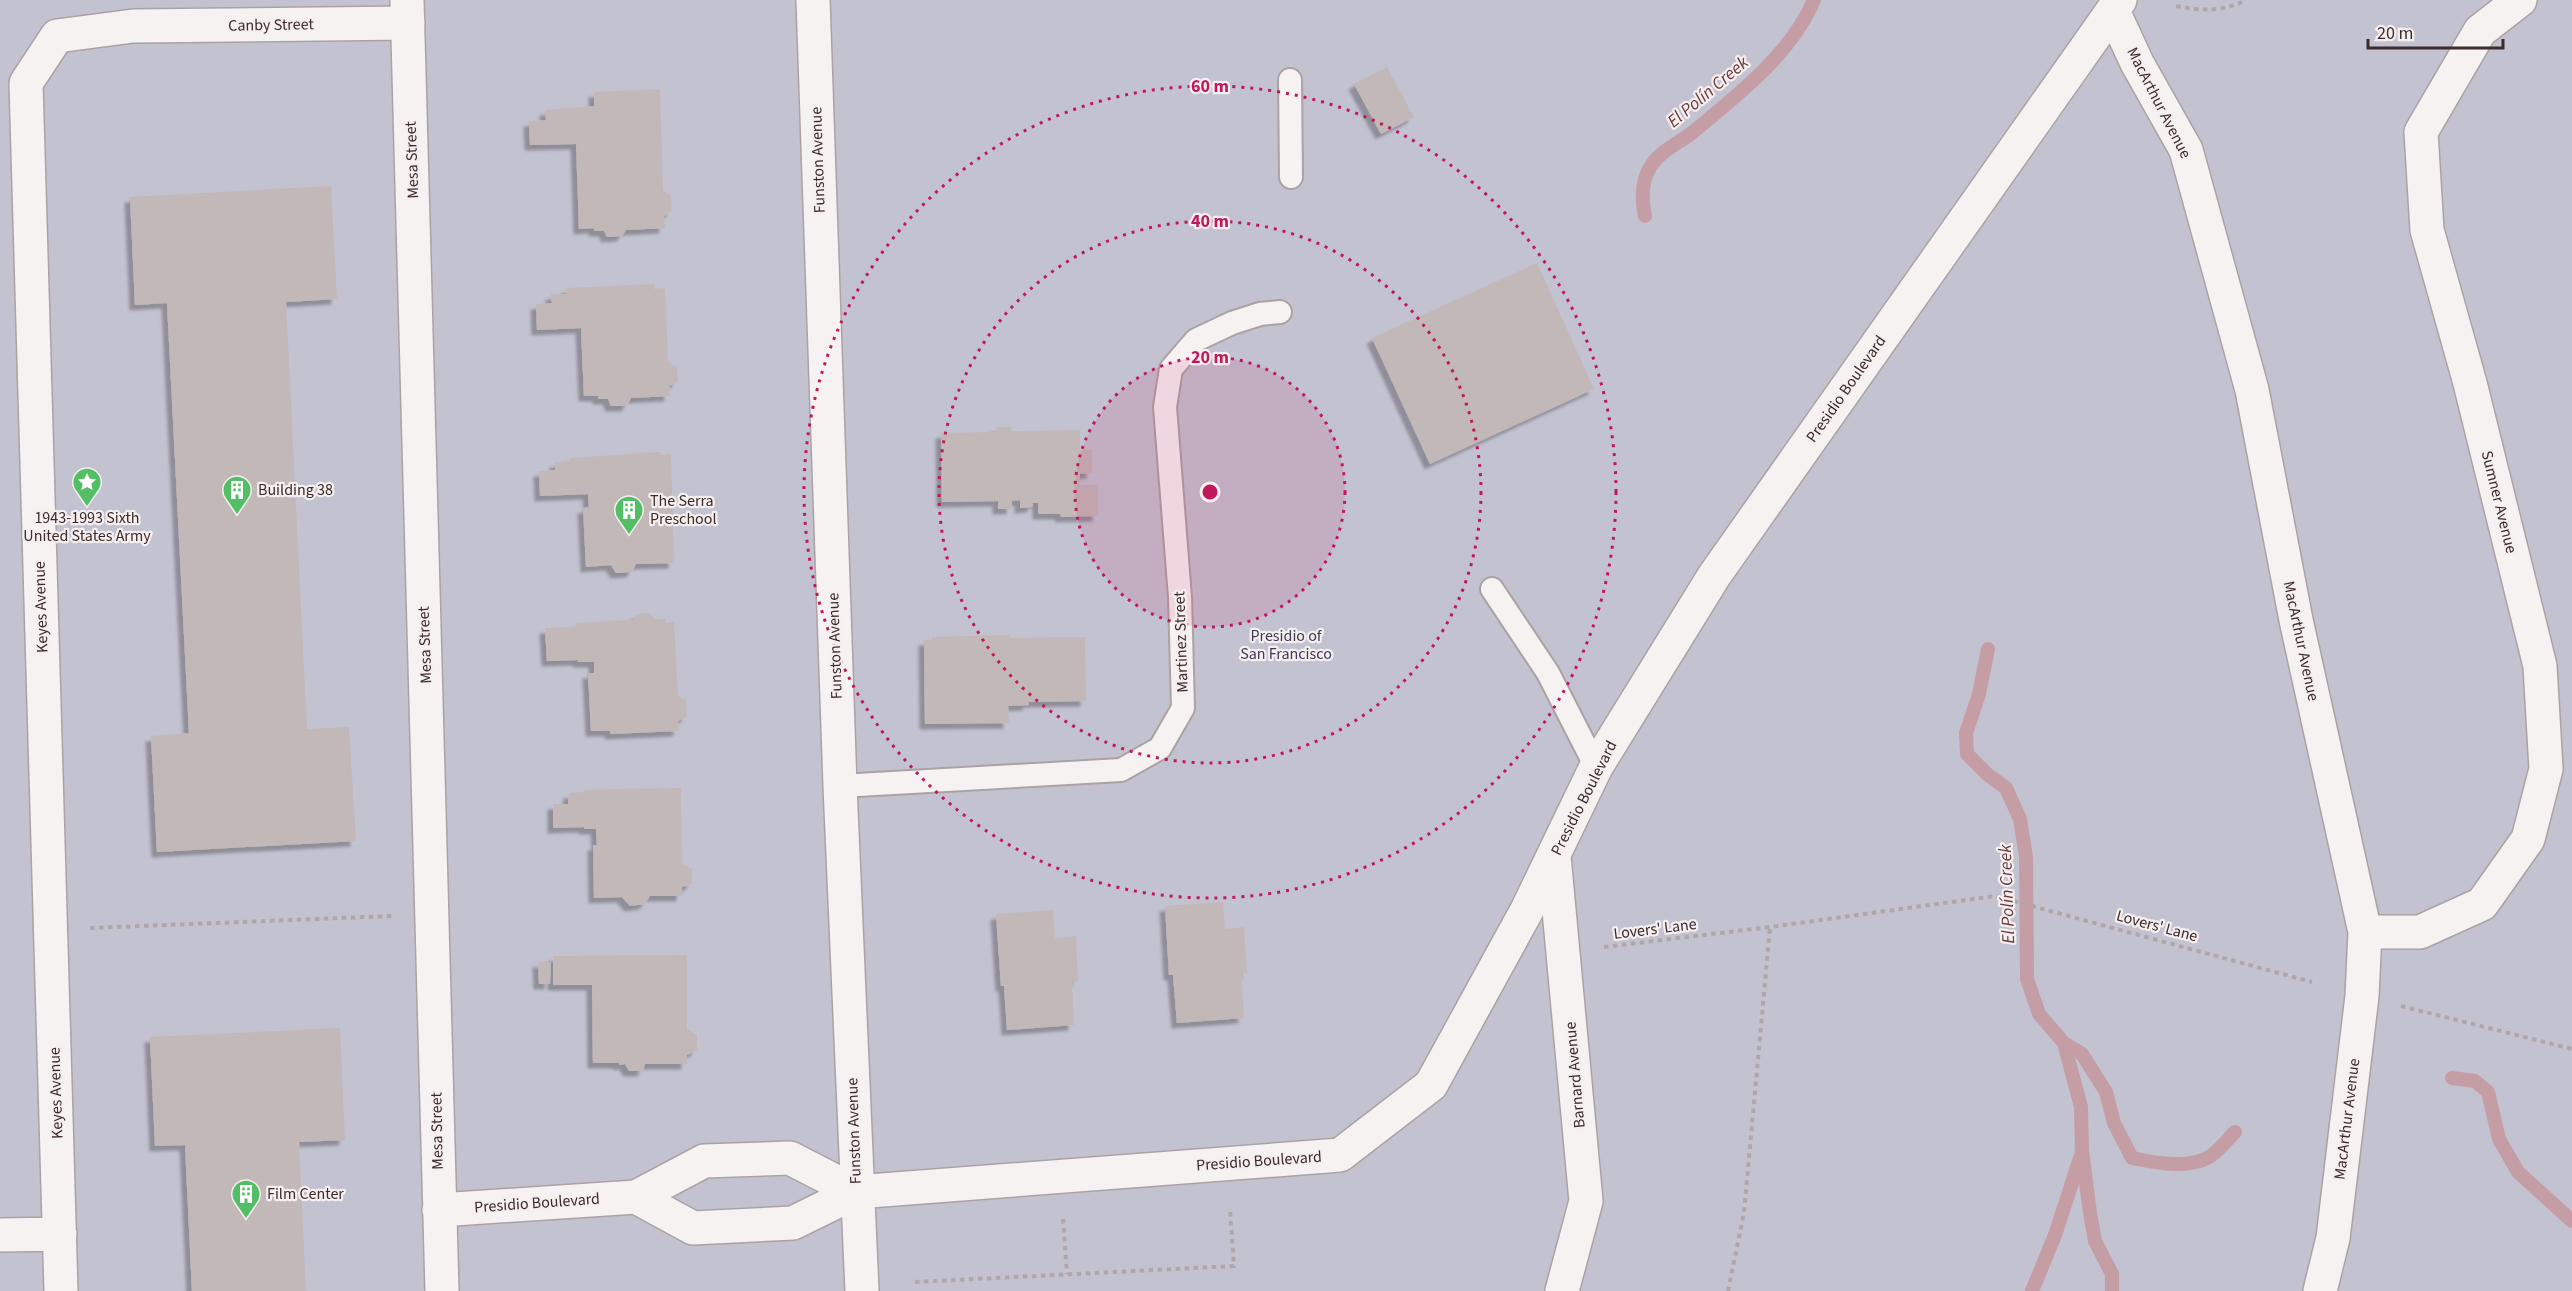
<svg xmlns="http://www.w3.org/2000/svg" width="2572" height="1291" viewBox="0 0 2572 1291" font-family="'Source Sans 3',sans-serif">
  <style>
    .green { fill: #c3c2d0 }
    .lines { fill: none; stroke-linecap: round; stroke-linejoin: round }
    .stream { stroke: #c49ea4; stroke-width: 14 }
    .building { fill: #c3b8b8; filter: url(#shadow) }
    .service-casing { stroke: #ada2a2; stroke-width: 26 }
    .minor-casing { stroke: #ada2a2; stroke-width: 36 }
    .path { stroke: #b0a6a6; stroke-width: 4; stroke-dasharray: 4.5 4.5; stroke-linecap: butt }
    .service { stroke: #f6f2f2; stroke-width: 22 }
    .minor { stroke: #f6f2f2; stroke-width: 33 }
    .ring { fill: none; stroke: #c2185b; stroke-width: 3; stroke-dasharray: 3 6 }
    .labels { text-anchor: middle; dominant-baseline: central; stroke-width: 4.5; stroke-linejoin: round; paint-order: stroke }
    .street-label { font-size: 16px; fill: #3d2a2b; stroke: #f5efef }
    .poi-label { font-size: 16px; fill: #3d2a2b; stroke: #f5efef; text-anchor: start }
    .park-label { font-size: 16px; fill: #3e3957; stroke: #f5efef }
    .water-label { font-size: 18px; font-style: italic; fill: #6c393e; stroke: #f5efef }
    .centre { fill: #c2185b; stroke: #f5efef; stroke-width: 3 }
    .ring-label { font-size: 18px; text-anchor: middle; font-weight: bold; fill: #c2185b; stroke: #f5efef; stroke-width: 4.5; stroke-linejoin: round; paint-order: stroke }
  </style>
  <defs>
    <filter id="shadow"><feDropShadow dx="-5.5" dy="5.5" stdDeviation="1.5" flood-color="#0004"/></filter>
  </defs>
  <rect width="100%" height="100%" fill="#e7e0e0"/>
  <path class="green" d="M0,0H2572V1291H0Z"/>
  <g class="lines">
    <path class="stream" d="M1645,216C1641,197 1641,179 1653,163C1662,150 1681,142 1693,132C1738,95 1791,54 1814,0
      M1988,649L1979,694L1966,733L1967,754L1987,774L2006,788L2020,819L2026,857L2027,979L2039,1014L2064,1043L2082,1054L2106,1092L2114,1123L2132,1158C2155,1163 2192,1170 2212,1155C2220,1149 2228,1139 2235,1132
      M2064,1043L2081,1107L2082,1151L2090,1213L2095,1241L2112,1274V1291
      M2452,1078L2475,1081L2488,1092L2499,1139L2518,1172L2572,1221
      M2032,1291L2055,1235L2081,1155"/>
  </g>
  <path class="building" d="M1387,67L1414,117L1381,134L1354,84Z
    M660,89L663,190L671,196L672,211L664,216L665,228L626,230L622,236L607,237L604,231H594V228L579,229L576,144L530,145L529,121L546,120L545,110L594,106V92Z
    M331,186L337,299L286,302L307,729L349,727L356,841L157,852L151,736L189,733L167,303L135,305L130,197Z
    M1537,263L1594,389L1430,464L1372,338Z
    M655,284L654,289L665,288L668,362L677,367L678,381L669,386L670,396L631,398L627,406H611L608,399H598V396H584L581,328L537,330L536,304L552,303L551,294H567L566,288Z
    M996,427H1011V431L1080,430V450L1092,449V473L1080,474V485H1098V516L1061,517L1060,514H1038V503H1033V507L1020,508V500L1012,501V509H998V501L942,502L941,433L996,432Z
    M660,452L659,455L671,454L674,563L636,564L632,572L616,573L611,565L586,567L583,508L589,507L588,494L540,496L539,471L555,470V462H570V458Z
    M649,613L655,619H666V623L674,622L678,696L686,700L687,716L678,721L679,731L610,734V731H591L588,673H594V662H578V660L547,661L545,628L576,627V623L633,620L637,614Z
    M1009,635V638L1085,637L1086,701L1028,702L1029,705L1008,706L1009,723L925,724L924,640H932V637Z
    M681,788L682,864L692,869V884L682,887V896H650L645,904L630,906L622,897L594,898L593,845H597L596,829H584V827L553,828V804H568L569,793L584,792V790Z
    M1223,902L1225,929L1244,927L1247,973L1241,974L1244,1018L1177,1023L1173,975H1169L1165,906Z
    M1053,910L1055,938L1076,936L1078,981H1072L1074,1025L1007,1030L1004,986H1001L996,914Z
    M687,955V1029L697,1035V1050L687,1055V1064H645L643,1071H629L625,1064L619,1065V1063H593L592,985H553V956Z
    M538,962H551L550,984H539Z
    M340,1028L345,1140L299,1142L306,1291H192L185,1145L155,1146L150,1037Z"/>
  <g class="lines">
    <g class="service-casing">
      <path id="service" d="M1290,80L1291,177
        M1492,589L1548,673L1596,767
        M840,786L1121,770L1160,748L1183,708L1180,597L1165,407L1171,369L1196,340L1232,323L1260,314L1280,312"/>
    </g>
    <g class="minor-casing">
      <path id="minor" d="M407,0L442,1291
        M813,0L840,786L862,1291
        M2113,11L2137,63L2186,150L2252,390L2296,620L2365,932L2362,996L2333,1238L2320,1291
        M1554,856L1586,1201L1562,1291
        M2365,932H2420L2482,904L2528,839L2546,769L2540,666L2470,383L2427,230L2421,132L2480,31L2520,0
        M636,1197L693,1228L793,1223L856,1192L1340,1155L1431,1085L1527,910L1596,767L1714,576L2120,0
        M439,1210L636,1197L704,1161L790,1158L856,1192
        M0,1235L60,1234
        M61,1291L26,83L57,36L133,26L408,23"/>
    </g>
    <path class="path" d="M2176,6C2203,11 2222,12 2246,0
      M90,928L392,916
      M1604,947L1770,927L1995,896L2312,982
      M2401,1006L2572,1049
      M1063,1219L1067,1274
      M915,1282L1234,1266L1230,1210
      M1728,1291L1744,1213L1770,927"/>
    <use href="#service" class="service"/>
    <use href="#minor" class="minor"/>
  </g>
  <circle cx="1210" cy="492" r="135" fill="#c2185b" fill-opacity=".12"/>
  <g class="ring">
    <circle cx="1210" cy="492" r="135"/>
    <circle cx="1210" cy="492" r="271"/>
    <circle cx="1210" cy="492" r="406"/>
  </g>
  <defs>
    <g id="sight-pin" transform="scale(1.5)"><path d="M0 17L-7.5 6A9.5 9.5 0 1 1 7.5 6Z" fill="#52bf67" stroke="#f5efef"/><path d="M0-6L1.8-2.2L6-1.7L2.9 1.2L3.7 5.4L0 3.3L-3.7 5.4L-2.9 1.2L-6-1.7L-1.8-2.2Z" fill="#fff"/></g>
    <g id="building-pin" transform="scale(1.5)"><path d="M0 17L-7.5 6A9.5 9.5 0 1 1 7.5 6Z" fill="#52bf67" stroke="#f5efef"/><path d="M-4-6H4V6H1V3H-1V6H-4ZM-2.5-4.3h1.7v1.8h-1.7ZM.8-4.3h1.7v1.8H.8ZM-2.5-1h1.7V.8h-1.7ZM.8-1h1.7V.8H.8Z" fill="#fff"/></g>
  </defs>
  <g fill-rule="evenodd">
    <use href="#sight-pin" x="87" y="482"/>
    <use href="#building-pin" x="237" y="490"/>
    <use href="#building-pin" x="629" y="510"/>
    <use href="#building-pin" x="246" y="1194"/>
  </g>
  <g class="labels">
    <g class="street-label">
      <text transform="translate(271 25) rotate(-1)">Canby Street</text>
      <text transform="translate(2159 103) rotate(63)">MacArthur Avenue</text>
      <text transform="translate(412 160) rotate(-92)">Mesa Street</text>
      <text transform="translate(818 160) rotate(-92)">Funston Avenue</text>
      <text transform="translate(1846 389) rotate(-55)">Presidio Boulevard</text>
      <text transform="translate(2499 502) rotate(76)">Sumner Avenue</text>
      <text transform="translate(41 607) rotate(-92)">Keyes Avenue</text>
      <text transform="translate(2301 641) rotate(78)">MacArthur Avenue</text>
      <text transform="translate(1181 642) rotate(-92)">Martinez Street</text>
      <text transform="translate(425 645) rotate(-92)">Mesa Street</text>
      <text transform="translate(835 646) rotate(-92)">Funston Avenue</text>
      <text transform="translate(1584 798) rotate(-63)">Presidio Boulevard</text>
      <text transform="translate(2157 926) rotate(15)">Lovers' Lane</text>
      <text transform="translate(1655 929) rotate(-7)">Lovers' Lane</text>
      <text transform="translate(1575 1075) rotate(-95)">Barnard Avenue</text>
      <text transform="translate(56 1093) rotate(-92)">Keyes Avenue</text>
      <text transform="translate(2347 1119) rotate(-83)">MacArthur Avenue</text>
      <text transform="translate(437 1131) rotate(-91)">Mesa Street</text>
      <text transform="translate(854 1131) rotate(-92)">Funston Avenue</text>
      <text transform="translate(1259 1161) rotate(-4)">Presidio Boulevard</text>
      <text transform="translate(537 1203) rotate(-4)">Presidio Boulevard</text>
    </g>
    <g class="poi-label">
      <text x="258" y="490">Building 38</text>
      <text x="650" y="501">The Serra<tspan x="650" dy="18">Preschool</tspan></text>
      <text x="87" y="518" text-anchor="middle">1943-1993 Sixth<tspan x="87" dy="18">United States Army</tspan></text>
      <text x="267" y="1194">Film Center</text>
    </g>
    <g class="park-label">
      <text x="1286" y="636">Presidio of<tspan x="1286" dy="18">San Francisco</tspan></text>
    </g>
    <g class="water-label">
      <text transform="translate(1708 92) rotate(-40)">El Polín Creek</text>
      <text transform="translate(2007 894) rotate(-92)">El Polín Creek</text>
    </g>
  </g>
  <circle cx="1210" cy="492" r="9" class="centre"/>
  <g class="ring-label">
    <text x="1210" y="92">60 m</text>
    <text x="1210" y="227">40 m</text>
    <text x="1210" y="363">20 m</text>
  </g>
  <path d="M2368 39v9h135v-9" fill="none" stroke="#3d2a2b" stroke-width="3"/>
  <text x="2377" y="39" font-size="18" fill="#3d2a2b" stroke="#f5efef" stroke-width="4.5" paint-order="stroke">20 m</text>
</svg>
